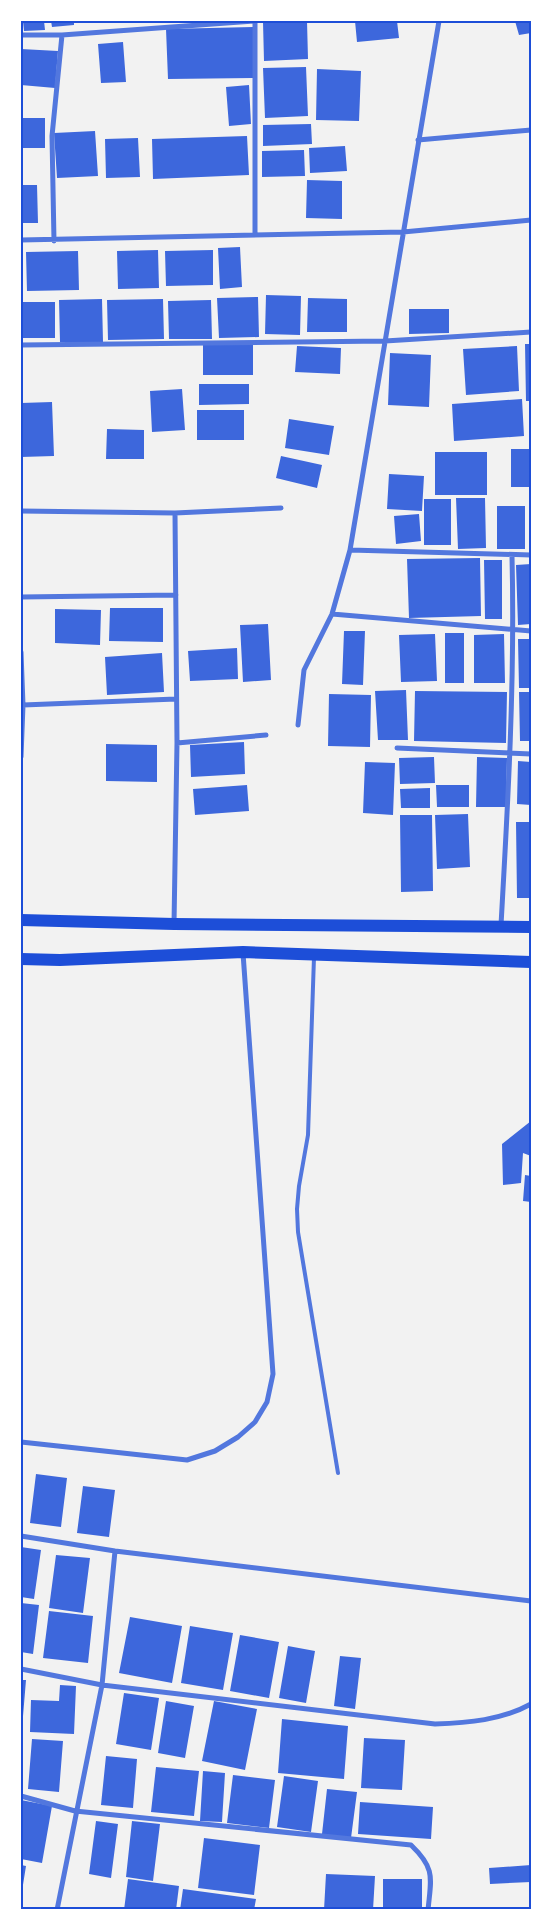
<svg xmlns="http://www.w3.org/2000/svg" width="552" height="1931" viewBox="0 0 552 1931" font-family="'Fira Sans Condensed',sans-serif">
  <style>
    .building { fill: #3d67dc }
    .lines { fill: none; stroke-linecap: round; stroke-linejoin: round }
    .service { stroke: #5277de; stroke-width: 4 }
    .minor { stroke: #5277de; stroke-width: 5 }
    .primary { stroke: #1d4ed8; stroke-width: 12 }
    .neatline { fill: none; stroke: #1d4ed8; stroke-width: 2 }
  </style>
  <rect width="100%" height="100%" fill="#f2f2f2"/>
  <path class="building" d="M23,21H44L45,30L24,31Z
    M51,21H74V25L52,27Z
    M307,21L308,59L264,61L263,22Z
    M355,21H397L399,38L357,42Z
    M515,21H531V33L519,35Z
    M253,27V78L168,79L166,29Z
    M123,42L126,82L101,83L98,44Z
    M21,49L58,51L55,88L21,85Z
    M306,67L308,116L265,118L263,68Z
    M317,69L361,71L359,121L316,120Z
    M249,85L251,124L229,126L226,87Z
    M21,118H45V148H21Z
    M311,124L312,144L263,146V125Z
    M95,131L98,176L57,178L54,133Z
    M247,136L249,175L153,179L152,139Z
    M138,138L140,177L106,178L105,139Z
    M345,146L347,171L310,173L309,148Z
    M304,150L305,176L262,177V151Z
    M307,180L342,181V219L306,218Z
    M21,185H37L38,223H21Z
    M240,247L242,287L220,289L218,248Z
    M158,250L159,288L118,289L117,251Z
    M213,250V285L166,286L165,251Z
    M78,251L79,290L27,291L26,252Z
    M266,295L301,296L300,335L265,334Z
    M258,297L259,337L219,338L217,298Z
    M308,298L347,299V332H307Z
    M102,299L103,342H60L59,300Z
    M163,299L164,339L108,340L107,300Z
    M211,300L212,339H169L168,301Z
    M21,302H55V338H21Z
    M409,309H449V333L409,334Z
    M525,344H531V401H526Z
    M203,345H253V375H203Z
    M297,346L341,348L340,374L295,372Z
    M517,346L519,391L466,395L463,349Z
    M390,353L431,355L429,407L388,405Z
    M199,384H249V404L199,405Z
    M182,389L185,430L152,432L150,391Z
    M522,399L524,436L454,441L452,404Z
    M52,402L54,456L21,457V403Z
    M197,410H244V440H197Z
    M289,419L334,426L329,455L285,448Z
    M107,429L144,430V459H106Z
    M511,449H531V487H511Z
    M435,452H487V495H435Z
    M281,456L322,465L317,488L276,478Z
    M389,474L424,476L422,511L387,509Z
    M456,498H485L486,548L458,549Z
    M424,499H451V545H424Z
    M497,506H525V549H497Z
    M419,514L421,541L396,544L394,516Z
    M480,558L481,616L409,618L407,559Z
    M484,560H502V619H485Z
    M531,564V624L518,625L516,565Z
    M110,608H163V642L109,641Z
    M55,609L101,610L100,645L55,643Z
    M268,624L271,680L243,682L240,625Z
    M344,631H365L363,685L342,684Z
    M445,633H464V683H445Z
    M435,634L437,681L401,682L399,635Z
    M504,634L505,683H474V635Z
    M518,639H531V688H519Z
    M237,648L238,679L190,681L188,651Z
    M162,653L164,692L107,695L105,657Z
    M406,690L408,740H378L375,691Z
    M415,691L507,692L506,743L414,741Z
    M519,692H531V741H520Z
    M329,694L371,695L370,747L328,746Z
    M244,742L245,774L191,777L190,745Z
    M106,744L157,745V782L106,781Z
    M434,757L435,783L400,784L399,758Z
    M477,757L507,758L506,807H476Z
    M518,761L531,762V805L517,804Z
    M365,762L395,763L393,815L363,813Z
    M247,785L249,811L195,815L193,789Z
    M436,785H469V807H437Z
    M430,788V808H401L400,789Z
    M468,814L470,867L437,869L435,815Z
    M400,815H432L433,891L401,892Z
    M516,822H531V898H517Z
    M531,1121V1156L523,1153L521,1183L503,1185L502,1144Z
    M525,1175L531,1176V1202L523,1201Z
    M36,1474L67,1478L61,1527L30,1523Z
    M83,1486L115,1490L109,1537L77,1533Z
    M21,1547L41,1550L34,1599L21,1597Z
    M56,1555L90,1558L83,1613L49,1608Z
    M21,1603L39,1605L33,1654L21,1652Z
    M49,1611L93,1616L88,1663L43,1658Z
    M130,1617L182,1626L172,1683L119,1673Z
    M190,1626L233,1633L223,1690L181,1683Z
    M240,1635L279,1642L269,1698L230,1691Z
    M288,1646L315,1651L306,1703L279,1698Z
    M340,1656L361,1658L355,1709L334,1706Z
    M21,1680H26L23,1716H21Z
    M60,1685L76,1686L74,1734L30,1732L31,1700L59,1701Z
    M124,1693L159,1698L151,1750L116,1744Z
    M166,1701L194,1706L185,1758L158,1753Z
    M214,1701L257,1709L245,1770L202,1761Z
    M282,1719L348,1726L344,1779L278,1773Z
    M364,1738L405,1740L402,1790L361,1788Z
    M32,1739L63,1741L59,1792L28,1789Z
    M106,1756L137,1759L133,1808L101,1805Z
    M156,1767L199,1771L194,1816L151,1812Z
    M203,1771L225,1773L222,1822L200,1821Z
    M233,1775L275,1780L269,1828L227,1823Z
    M284,1776L318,1781L311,1832L277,1827Z
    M327,1789L357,1792L351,1838L322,1834Z
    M21,1800L52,1806L42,1863L21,1859Z
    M360,1802L433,1807L431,1839L358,1834Z
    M96,1821L118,1824L111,1878L89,1874Z
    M132,1821L160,1824L153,1881L126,1877Z
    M204,1838L260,1845L254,1895L198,1888Z
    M21,1865L26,1866L22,1891L21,1890Z
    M531,1865V1882L490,1884L489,1868Z
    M326,1874L375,1876L373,1910H324Z
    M128,1879L179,1886L176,1910H124Z
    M383,1879H422V1910H383Z
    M183,1889L256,1899L254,1910H180Z"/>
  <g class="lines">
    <path class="service" d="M314,957L308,1135L299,1186L297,1209L298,1232L338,1473"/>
    <path class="minor" d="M255,21V234
      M21,35H62L254,21
      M418,140L531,130
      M21,240L403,232L531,220
      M54,241L52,136L62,35
      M21,345L385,341L531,332
      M21,511L175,513L281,508
      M350,550L531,555
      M21,597L176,595
      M332,614L531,631
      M21,652L23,705L21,757
      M23,705L176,699
      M298,725L304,670L332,614L350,550L439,21
      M177,743L266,735
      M397,748L531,754
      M174,924L177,743L175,513
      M501,925C508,802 515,679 512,556
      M21,1442L187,1460L215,1451L238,1437L255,1422L267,1402L273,1374L243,953
      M21,1536L115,1551L531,1601
      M21,1669L102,1685L435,1724C468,1723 502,1720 531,1704
      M21,1796L75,1811L411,1845C436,1869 431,1878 428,1910
      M57,1910L102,1685L115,1551"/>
    <path class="primary" d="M21,920L174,924L531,927
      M21,959L60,960L243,952L531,962"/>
  </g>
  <rect width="552" height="1931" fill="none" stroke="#ffffff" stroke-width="45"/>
  <rect x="22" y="22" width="508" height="1886" class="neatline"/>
</svg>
